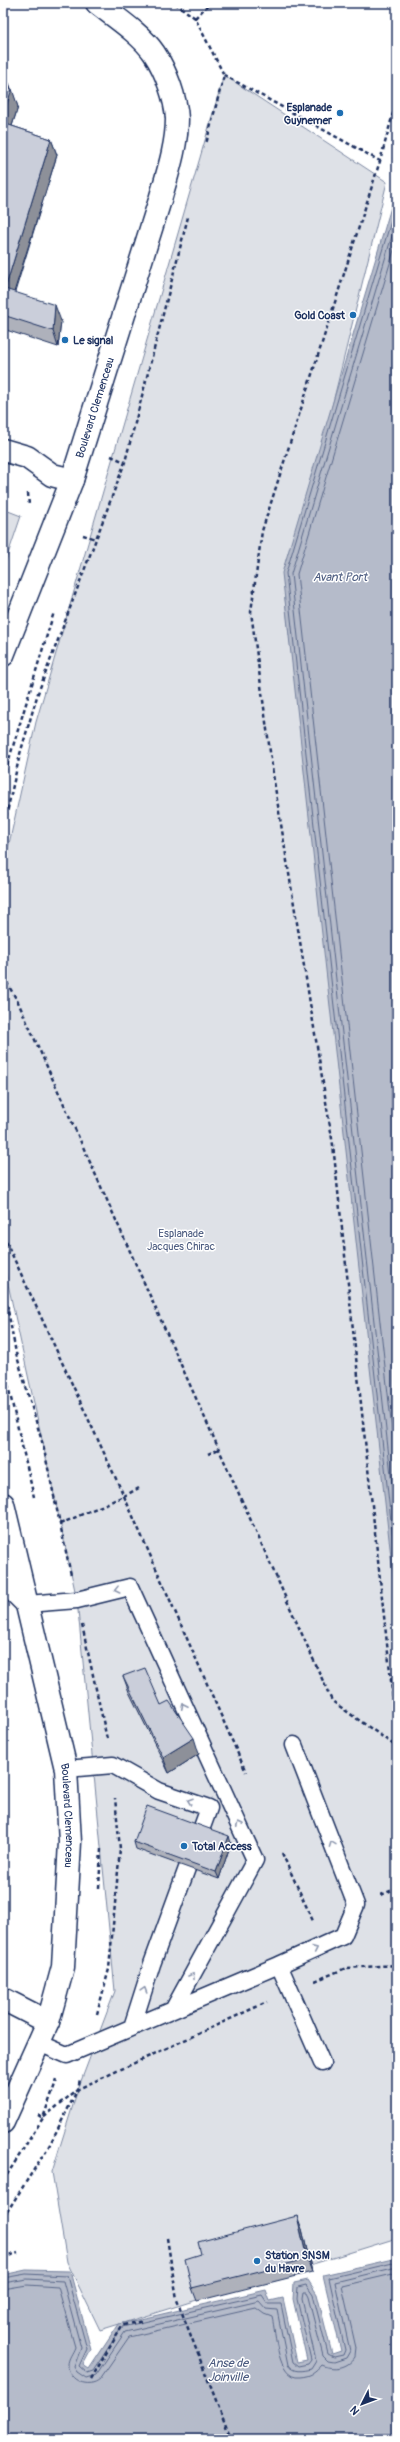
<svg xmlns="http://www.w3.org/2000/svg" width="400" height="2442" viewBox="0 0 400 2442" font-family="Pangolin,sans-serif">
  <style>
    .green { fill: #dee1e7; stroke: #7c88a2 }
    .water { fill: #b5bbca; stroke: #77839f }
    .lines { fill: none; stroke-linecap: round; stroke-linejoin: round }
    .shore { stroke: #596789; stroke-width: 1 }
    .service-casing { stroke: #1b2f5e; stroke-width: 19 }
    .minor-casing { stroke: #1b2f5e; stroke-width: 25 }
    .path { stroke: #1b2f5e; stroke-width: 2.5; stroke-dasharray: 4 3; stroke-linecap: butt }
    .service { stroke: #fff; stroke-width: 16 }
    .minor { stroke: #fff; stroke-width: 22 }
    .wall { fill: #aeb1bb; stroke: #1b2f5e }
    .shaded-wall { fill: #8d9099; stroke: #1b2f5e }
    .building { fill: #caceda; stroke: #1b2f5e }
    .oneway { stroke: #8d97ae }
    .poi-dot { fill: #1f6fb2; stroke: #fff; stroke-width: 1.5 }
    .labels { text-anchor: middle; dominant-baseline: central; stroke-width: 3; stroke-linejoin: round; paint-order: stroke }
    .poi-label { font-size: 11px; font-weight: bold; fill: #1b2f5e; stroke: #fff; text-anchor: start }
    .street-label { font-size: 11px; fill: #1b2f5e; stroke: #fff }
    .park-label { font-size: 11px; fill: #4c5c80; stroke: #fff }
    .water-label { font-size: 12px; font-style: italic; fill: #49597e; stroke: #fff }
  </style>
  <rect width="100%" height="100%" fill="#fff"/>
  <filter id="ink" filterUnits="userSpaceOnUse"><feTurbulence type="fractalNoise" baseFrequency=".025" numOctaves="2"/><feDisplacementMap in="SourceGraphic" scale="8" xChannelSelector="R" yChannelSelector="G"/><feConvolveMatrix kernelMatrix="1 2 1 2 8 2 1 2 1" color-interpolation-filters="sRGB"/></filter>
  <g filter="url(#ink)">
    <path class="green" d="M224,75L387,182L285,598L397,1548V2238L100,2330L67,2262L52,2172L78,2089L115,1991L77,1600L3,1261V871L36,722Z
      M3,509L21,516L3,569Z"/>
    <path class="water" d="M397,187V1611L282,573Z
      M397,2258V2439H3V2275L26,2270L70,2271L91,2350L83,2365L89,2369L119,2324L266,2290L270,2301L283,2298L297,2362L307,2360L293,2299L294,2283L308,2280L317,2294L332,2354L341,2351L323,2275Z"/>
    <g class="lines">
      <path class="shore" d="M397,201L286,573L397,1575
        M397,219L291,574L397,1529
        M397,240L297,574L397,1475
        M3,2278L26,2274L67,2276L87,2349L79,2366L87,2373L93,2371L122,2327L262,2295L268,2304H281L293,2362L298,2366L308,2364L311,2360L297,2299L298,2287L306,2285L313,2295L328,2354L334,2357L343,2355L345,2350L329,2278L397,2262
        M3,2283L27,2279L63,2281L81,2348L74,2367L77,2372L86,2378L96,2375L125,2332L259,2301L266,2309L277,2310L288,2365C293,2373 302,2371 311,2369L316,2361L302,2299L303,2293H306L308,2297L323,2356L328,2361L334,2362L346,2358L350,2351L335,2282L397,2267
        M3,2289L27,2285L58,2287L75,2347C73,2353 68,2358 68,2365C68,2381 89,2389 100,2379L129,2337L256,2308L264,2314L272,2317C276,2333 277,2380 300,2377C311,2376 315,2373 322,2365C333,2370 347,2369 355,2357L356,2348L342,2286L397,2273"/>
      <g class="service-casing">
        <path id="service" d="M27,1604L77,1600L130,1587L255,1860L173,2010
          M66,1769L113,1765L159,1791L209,1808L152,1964L132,2027
          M279,1965L343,1936L356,1905L294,1745
          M39,2043L67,2055L279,1965L322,2063"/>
      </g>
      <g class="minor-casing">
        <g id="minor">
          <path d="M3,450L27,457L52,475L72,480"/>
          <path id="s1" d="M3,655L72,480L160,200C167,175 177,146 177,119C176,99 166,71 154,53C142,35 115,17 97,3"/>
          <path id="s2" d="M3,1504L66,1769L70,1842L63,1967L48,2022L3,2122"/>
          <path d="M3,1580L27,1604"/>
          <path d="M3,1999L48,2022"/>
        </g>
      </g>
      <path class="path" d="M175,3L195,18L224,75L206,144
        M195,18L210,3
        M224,75L380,161
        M397,99L380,161L262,531L251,612L274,781L333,1145L397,1736
        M111,456L125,462
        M28,493L29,506
        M83,535L96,539
        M3,779L54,612
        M3,830L20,754L38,693L125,462L188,217
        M3,976L18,1002L332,1701L397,1747
        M3,1235L124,1496L139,1488
        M3,1284L16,1353L43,1445L71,1575
        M3,1364L34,1497
        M208,1454L219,1449
        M60,1524L124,1496L246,1772
        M82,1625L107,1739
        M282,1853L313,1921
        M99,1888L101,1849
        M381,1895L397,1888
        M315,1981L346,1968L397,1965
        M97,2014L109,1969L120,1849L115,1798
        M38,2115L43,2118L78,2089L267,2002
        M3,2181L43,2118L57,2079
        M3,2218L49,2146L78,2089L80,2079
        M167,2238L177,2300L231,2439
        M3,2258L18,2253
        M91,2379L123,2325L143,2321"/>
      <use href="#service" class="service"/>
      <use href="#minor" class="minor"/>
    </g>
    <path class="wall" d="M3,82L9,83L18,107L12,126L51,139L57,155L15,292L61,321L58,347L3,329Z
      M123,1676L161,1705L199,1754L169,1773L129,1692Z
      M134,1842L231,1843L219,1879L136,1849Z
      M302,2229L312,2272L197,2301L192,2288Z"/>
    <path class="shaded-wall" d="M9,83L11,90L12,89L18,107L3,154V116L7,88Z
      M51,139L57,155L10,305L5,289Z
      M55,305L61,321L58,347L53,331Z
      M194,1738L199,1754L169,1773L163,1757Z
      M229,1836L231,1843L219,1879L216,1872Z
      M297,2216L302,2229L312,2272L307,2259Z"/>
    <path class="building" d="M3,82L9,83L7,88L12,89L3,116Z
      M3,123L51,139L5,289L55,305L53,331L3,315Z
      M145,1668L161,1705L169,1701L194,1738L163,1757L123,1676Z
      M147,1806L229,1836L216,1872L134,1842Z
      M297,2216L307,2259L192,2288L185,2259L201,2254L198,2242Z"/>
    <defs><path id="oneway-chevron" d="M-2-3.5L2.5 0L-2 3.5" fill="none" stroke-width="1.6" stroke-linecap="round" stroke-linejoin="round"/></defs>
    <g class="oneway">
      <use href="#oneway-chevron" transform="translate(117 1590) rotate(166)"/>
      <use href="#oneway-chevron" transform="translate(184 1706) rotate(-115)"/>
      <use href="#oneway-chevron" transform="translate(190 1801) rotate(-161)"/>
      <use href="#oneway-chevron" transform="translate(239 1824) rotate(-115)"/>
      <use href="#oneway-chevron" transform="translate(332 1844) rotate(-111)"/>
      <use href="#oneway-chevron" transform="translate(315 1949) rotate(-24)"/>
      <use href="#oneway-chevron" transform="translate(192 1976) rotate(-61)"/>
      <use href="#oneway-chevron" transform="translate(144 1990) rotate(-73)"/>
    </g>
  </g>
  <g class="poi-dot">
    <circle cx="340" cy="113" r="4"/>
    <circle cx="353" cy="315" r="4"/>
    <circle cx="65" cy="340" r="4"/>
    <circle cx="184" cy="1846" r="4"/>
    <circle cx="257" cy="2261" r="4"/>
  </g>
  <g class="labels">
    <g class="poi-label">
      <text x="332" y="107" text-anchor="end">Esplanade<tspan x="332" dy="13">Guynemer</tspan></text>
      <text x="345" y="315" text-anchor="end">Gold Coast</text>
      <text x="73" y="340">Le signal</text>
      <text x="192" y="1846">Total Access</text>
      <text x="265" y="2255">Station SNSM<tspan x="265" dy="13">du Havre</tspan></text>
    </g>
    <g class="street-label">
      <text stroke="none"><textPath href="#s1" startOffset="264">Boulevard Clemenceau</textPath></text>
      <text stroke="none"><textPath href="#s2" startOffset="319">Boulevard Clemenceau</textPath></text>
    </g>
    <g class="park-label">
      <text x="181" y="1233">Esplanade<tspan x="181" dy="13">Jacques Chirac</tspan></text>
    </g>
    <g class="water-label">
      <text x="340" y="577">Avant Port</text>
      <text x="228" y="2363">Anse de<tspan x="228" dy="14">Joinville</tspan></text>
    </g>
  </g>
  <rect width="400" height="2442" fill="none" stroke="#fff" stroke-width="16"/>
  <rect x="8" y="8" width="384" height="2426" fill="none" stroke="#1b2f5e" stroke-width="1.5" filter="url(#ink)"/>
  <g transform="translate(362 2404) rotate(228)" stroke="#ffffff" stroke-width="3" paint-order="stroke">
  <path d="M0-3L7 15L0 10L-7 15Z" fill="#1b2f5e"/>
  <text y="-6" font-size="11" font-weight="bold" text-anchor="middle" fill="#1b2f5e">N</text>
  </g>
</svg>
